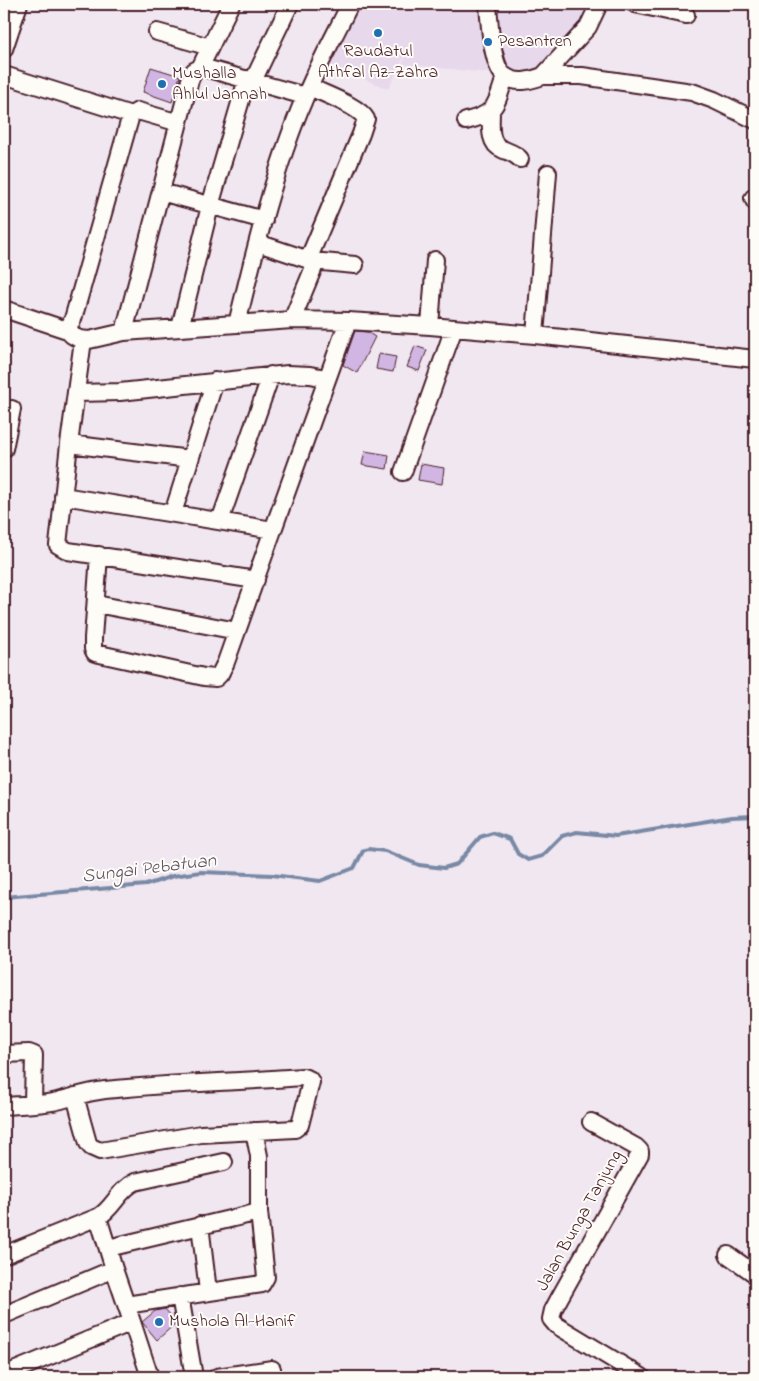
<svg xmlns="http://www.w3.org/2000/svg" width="759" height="1381" viewBox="0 0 759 1381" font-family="'Indie Flower',sans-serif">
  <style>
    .built { fill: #e7d8ec }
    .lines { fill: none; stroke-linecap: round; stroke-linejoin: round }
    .stream { stroke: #7989a5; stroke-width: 4 }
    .building { fill: #d1b5e2; stroke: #4a1f2b }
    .minor-casing { stroke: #4a1f2b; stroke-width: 20 }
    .minor { stroke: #fdfcf7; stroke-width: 16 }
    .poi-dot { fill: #1f6fb2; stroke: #fdfcf7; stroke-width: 2 }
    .labels { text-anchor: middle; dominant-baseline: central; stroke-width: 4; stroke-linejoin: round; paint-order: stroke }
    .poi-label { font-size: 18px; fill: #4a1f2b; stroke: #fdfcf7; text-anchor: start }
    .street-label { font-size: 18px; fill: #4a1f2b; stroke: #fdfcf7 }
    .water-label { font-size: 19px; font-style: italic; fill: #615468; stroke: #fdfcf7 }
  </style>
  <rect width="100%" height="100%" fill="#f0e7f1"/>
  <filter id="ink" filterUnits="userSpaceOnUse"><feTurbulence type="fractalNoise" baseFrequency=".02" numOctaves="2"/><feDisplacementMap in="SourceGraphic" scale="10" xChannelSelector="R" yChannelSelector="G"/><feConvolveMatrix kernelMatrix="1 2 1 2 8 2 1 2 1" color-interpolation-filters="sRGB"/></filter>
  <g filter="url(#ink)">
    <path class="built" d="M355,4H595L587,21L528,77L402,64L417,32L388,89L326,63Z"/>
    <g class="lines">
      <path class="stream" d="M4,897L146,885L173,876L201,872L272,875L320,881L354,868L363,851L368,849L385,851L419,865L444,868L457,864L480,837L493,833L510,839L518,854L528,860L542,856L562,836L577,832L616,836L732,817L755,816"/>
    </g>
    <path class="building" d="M151,67L180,76L172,102L143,92Z
      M355,331L367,332L375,337L357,373L343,365Z
      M415,346L427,350L419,371L407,367Z
      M379,354L396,357L393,372L376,369Z
      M365,451L389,455L387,469L362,465Z
      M421,464L444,468L442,484L418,480Z
      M165,1309L174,1319L175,1324L157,1340L142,1322L155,1311Z"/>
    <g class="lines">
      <g class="minor-casing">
        <path id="minor" d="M488,4C489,19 492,68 505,76C517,85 531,80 543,76
          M599,4L588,27L543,76H582L692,92L714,100L755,120
          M635,4L686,15
          M157,32L210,47
          M4,49L19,4
          M200,68L231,4
          M4,75L131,115
          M253,81L290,4
          M491,111C491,124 488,144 502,149C508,152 515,153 520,159
          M466,121C497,114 496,104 505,77
          M161,192L264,220
          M753,198L755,202
          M258,243L312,261L355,265
          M308,260L361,134L366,119C359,106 324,94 310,87
          M4,309L67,330L72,335L79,339L89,340L124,332L292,320L348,321L430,326L535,335L755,359
          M292,320L316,262
          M237,324C255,249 275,167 305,97C318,65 335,35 350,4
          M430,326L435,260
          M180,328L210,206L247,79
          M67,330L73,319L131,115L138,111L179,123
          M124,332L190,80L194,71L200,68L212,70L305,96
          M535,335L548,173
          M77,393L120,392L288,374L310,375L326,378
          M69,444L83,340
          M4,449L12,409
          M190,459L69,444L58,545L68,551L256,580
          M403,472L454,328
          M63,496L273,530L226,662L220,674L216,678L204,677L95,653L93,649V638L99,555
          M173,513L215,381
          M220,521L271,375
          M273,530L348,321
          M96,604L237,631
          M4,1054L29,1053L34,1055L33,1103
          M4,1106C20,1105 37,1105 53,1102C71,1098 87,1092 105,1090C171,1083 237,1082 303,1077L309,1079L311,1082L300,1125L295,1129L201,1134L100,1151L91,1147L88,1143L75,1096
          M591,1122L636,1147L640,1151V1154L560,1297L553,1310L551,1319L556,1325L642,1377
          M98,1217C113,1209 118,1190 135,1182L224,1162
          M200,1225L208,1291
          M108,1248L259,1212V1156L254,1131
          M4,1255L98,1217L114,1269L4,1315
          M728,1255L755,1274
          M180,1296L194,1377
          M126,1305L262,1284L266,1277L259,1212
          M132,1322L150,1377
          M4,1375L132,1322L114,1269
          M217,1377L272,1369"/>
      </g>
      <use href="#minor" class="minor"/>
    </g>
  </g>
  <g class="poi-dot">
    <circle cx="378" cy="33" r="5"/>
    <circle cx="488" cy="42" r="5"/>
    <circle cx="162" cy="84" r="5"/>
    <circle cx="159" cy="1322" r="5"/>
  </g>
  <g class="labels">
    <g class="poi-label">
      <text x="498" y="42">Pesantren</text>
      <text x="378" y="52" text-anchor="middle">Raudatul<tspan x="378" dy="21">Athfal Az-Zahra</tspan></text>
      <text x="172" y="74">Mushalla<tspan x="172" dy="21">Ahlul Jannah</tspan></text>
      <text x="169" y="1322">Mushola Al-Hanif</text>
    </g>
    <g class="street-label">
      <text transform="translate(580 1221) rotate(-61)">Jalan Bunga Tanjung</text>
    </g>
    <g class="water-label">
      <text transform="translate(149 869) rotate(-7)">Sungai Pebatuan</text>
    </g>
  </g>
  <rect width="759" height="1381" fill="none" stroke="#fdfcf7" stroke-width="20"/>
  <rect x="10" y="10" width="739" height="1361" fill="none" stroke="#4a1f2b" stroke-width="2" filter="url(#ink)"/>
</svg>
